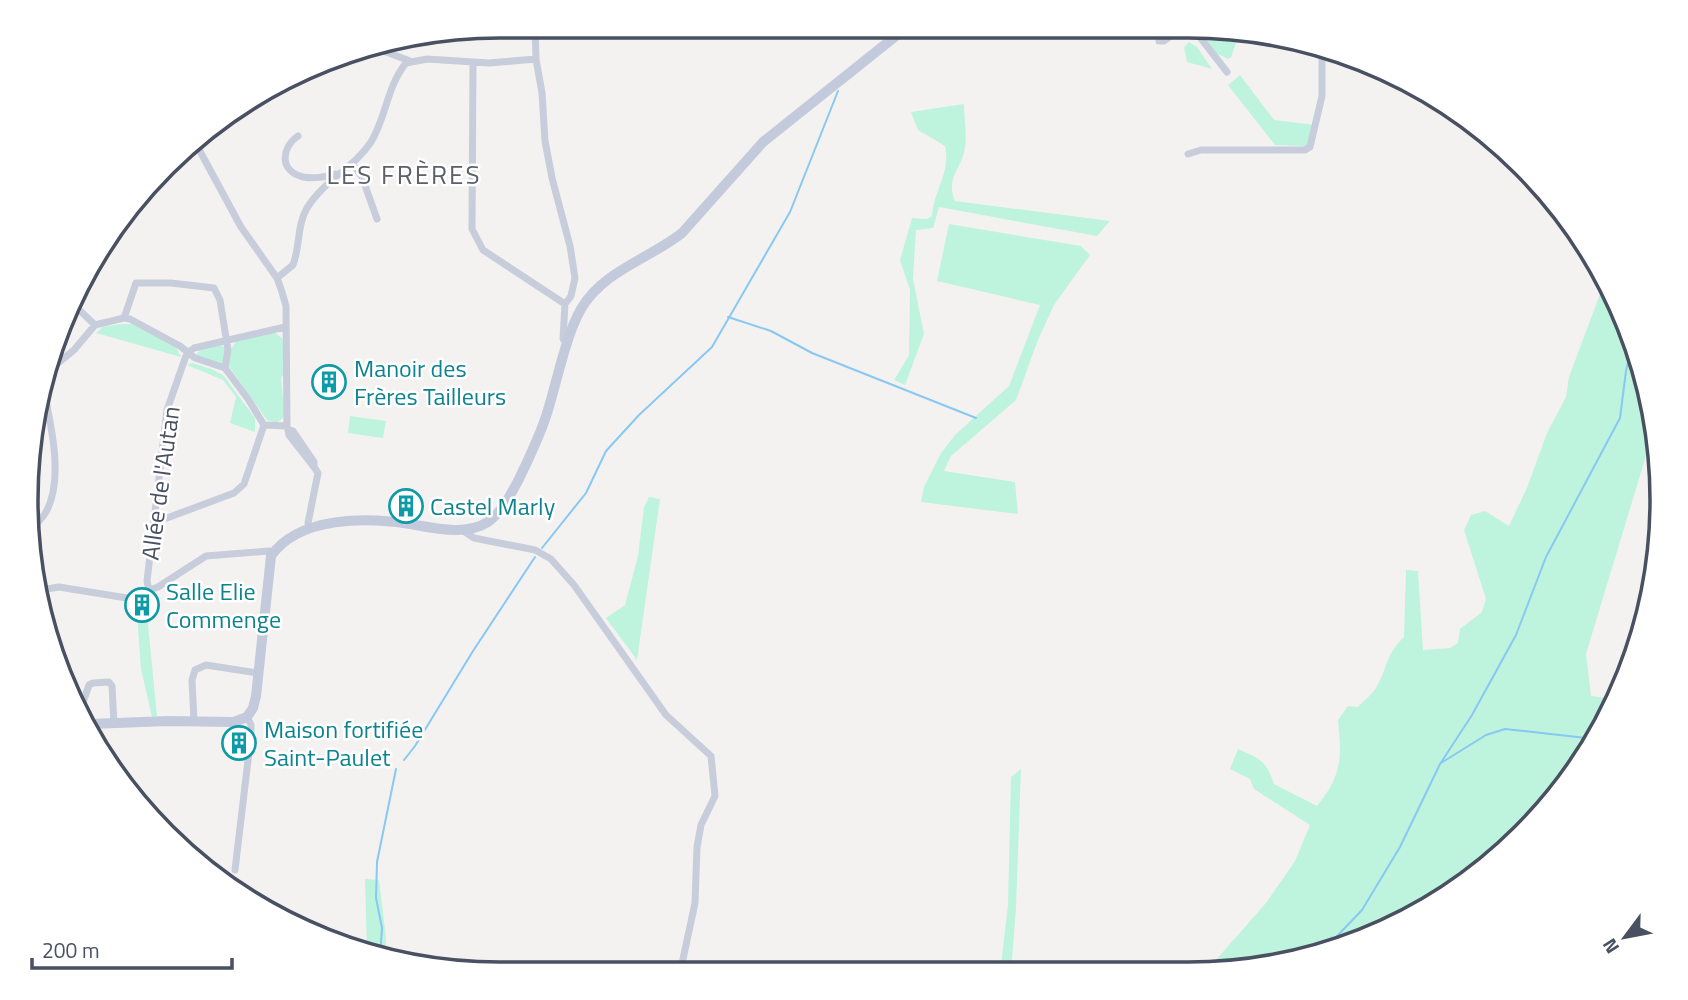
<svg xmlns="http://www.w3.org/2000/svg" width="1688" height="1000" viewBox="0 0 1688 1000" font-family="'Titillium Web',sans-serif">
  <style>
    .green { fill: #bef3dd }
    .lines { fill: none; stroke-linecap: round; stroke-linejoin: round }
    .stream { stroke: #88c8f3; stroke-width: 2 }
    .street { stroke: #c7cdda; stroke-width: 7 }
    .secondary { stroke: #c3cadb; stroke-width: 10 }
    .labels { text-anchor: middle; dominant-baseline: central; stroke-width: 5; stroke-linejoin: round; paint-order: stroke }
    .culture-label { font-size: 24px; fill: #0d838f; stroke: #fff; text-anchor: start }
    .street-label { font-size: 24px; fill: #485061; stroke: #fff }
    .neighbourhood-label { font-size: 26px; letter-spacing: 2px; fill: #5d6067; stroke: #fff }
    .rim { fill: none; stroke: #485061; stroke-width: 3.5 }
  </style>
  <rect width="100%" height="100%" fill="#f4f2f1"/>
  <path class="green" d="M1196,27H1210L1238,38L1231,57L1228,59L1216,53Z
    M1189,42L1197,47L1212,69L1187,62L1184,47Z
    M1240,75L1274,120L1315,125L1309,145L1304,149L1303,146L1275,145L1228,85Z
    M964,104C964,118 967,134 965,148C962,168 945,178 955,201L1110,221L1097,236L939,207L933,228L916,230L913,279L924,334L905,385L894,380L909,355L910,290L900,260L912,218L927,219L932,216C934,190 951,172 945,146L918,130L911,112Z
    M949,224L1081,246L1090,255L1054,305L1038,340L1016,400L951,456L944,471L1015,482L1018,514L921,502L924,487L941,453L955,435L1009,386L1040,305L937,281Z
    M1610,290C1631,329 1650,382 1655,426L1586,654L1591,696L1616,699L1582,764L1501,856L1425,910L1311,957L1210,973L1215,961L1266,903L1295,861L1310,825L1254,789L1250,779L1230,769L1238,749C1260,759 1266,760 1274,784L1317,806C1342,775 1342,758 1338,720L1348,706L1358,707C1364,700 1373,694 1377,686C1389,665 1384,657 1404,637L1406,570L1418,571L1423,650L1450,648L1458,643L1460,629L1482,612L1486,599L1464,530L1471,515L1485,511L1509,526L1527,488L1547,433L1566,397L1569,377L1600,294Z
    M121,324H133L176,347L181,357L96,333L103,327Z
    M274,332L282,338L283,342L284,374L281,378L285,416L277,423L267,420L228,365L231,350L236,341Z
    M221,345L226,349L225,360L221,364L196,356L200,349Z
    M192,363L211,369L223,375L255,418V432L230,423L236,397L223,380L187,365Z
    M350,416L386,421L383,438L348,433Z
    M649,497L660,499L637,660L606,618L625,605L638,556L644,507Z
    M147,614L157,716L152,717L141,669L137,615Z
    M1021,769L1016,908L1011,973H1000L1008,905L1011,777Z
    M365,879L379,880L386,938L385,956L367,952Z
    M1038,961L1108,972H1121L1120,973H1037Z"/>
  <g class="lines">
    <path class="stream" d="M728,317L771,331L812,353L976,418
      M542,548L586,493L606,451L639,415L712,347L790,212L838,91
      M404,760L415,746L473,651L535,557
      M1441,763L1486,735L1505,729L1595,739
      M1320,954L1362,910L1400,847L1440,764L1472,715L1516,635L1546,557L1620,418L1626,371L1633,342
      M380,955L382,928L376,898L377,862L396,769"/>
    <path class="street" d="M535,26L536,59L542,93L545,141L552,178L570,246L575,278L571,296L565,304L563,339L568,344
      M1192,27L1227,72
      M1159,41H1164L1183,27
      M373,47L410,61
      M473,62L472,229L483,250L565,304
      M298,136C281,148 279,171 303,177C315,179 324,177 336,174
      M195,142L241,227L277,278L282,292L286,306L287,426L289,435L314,467
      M1188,154L1201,150H1305L1310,147L1322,96V48
      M352,163L362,177L377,219
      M277,278L293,265C300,247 297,225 307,208C324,180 354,168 371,142C386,118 387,86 406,63L427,59L489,63L536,59
      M73,304L95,325
      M124,318L136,283H171L214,288L220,300L228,350L225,368
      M47,372L74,350L95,325L124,318L130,319L180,346L195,358L225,368L248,399L264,425
      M264,425L287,426
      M289,430L293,431L314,462V467L318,473L308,523L309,528
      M156,518H167L234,493L244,484L264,425
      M31,529C36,524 42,519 46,512C64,480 51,425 44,391
      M462,530L474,538L535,550L551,559L574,585L666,715L711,756L715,796L701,825L697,847L695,903L680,973
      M41,590L59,587L127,598L158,587L206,556L269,551L273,553
      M149,591L147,581L167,410L187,353L194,348L285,327
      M81,708L89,685L93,683L109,682L112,686L114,724
      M194,721L192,680L195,670L206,665L258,673
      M235,870L251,735V725L247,717"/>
    <path class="secondary" d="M90,724L168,721L234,722L247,717L253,708L256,696L271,556C299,516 367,517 410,524C434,528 466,536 488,522C502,512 511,494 519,479C530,456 541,434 548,410C557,381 566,335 581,309C603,271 649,259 682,233L763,142L907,27"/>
  </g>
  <defs>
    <g id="building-ring" transform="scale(1.75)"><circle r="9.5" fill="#fff" stroke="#0f9aa8" stroke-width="1.5"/><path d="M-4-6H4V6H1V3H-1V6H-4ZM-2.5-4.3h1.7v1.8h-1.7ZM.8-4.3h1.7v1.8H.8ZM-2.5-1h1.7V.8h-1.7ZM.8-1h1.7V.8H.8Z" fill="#0f9aa8"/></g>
  </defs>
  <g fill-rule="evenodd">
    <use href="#building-ring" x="329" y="382"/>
    <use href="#building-ring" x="406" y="506"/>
    <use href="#building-ring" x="142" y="605"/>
    <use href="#building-ring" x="239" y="743"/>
  </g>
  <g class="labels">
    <g class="culture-label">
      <text x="354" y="368">Manoir des<tspan x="354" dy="28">Frères Tailleurs</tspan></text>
      <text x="430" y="506">Castel Marly</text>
      <text x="166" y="591">Salle Elie<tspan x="166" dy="28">Commenge</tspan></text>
      <text x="264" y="729">Maison fortifiée<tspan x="264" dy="28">Saint-Paulet</tspan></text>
    </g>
    <g class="street-label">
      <text transform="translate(160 483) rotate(-82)">Allée de l'Autan</text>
    </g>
    <g class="neighbourhood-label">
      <text x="404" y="174">LES FRÈRES</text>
    </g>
  </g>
  <path d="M0 0H1688V1000H0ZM500 38H1188A462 462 0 0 1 1650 500V500A462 462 0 0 1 1188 962H500A462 462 0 0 1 38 500V500A462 462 0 0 1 500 38Z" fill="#fff" fill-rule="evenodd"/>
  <path class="rim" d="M500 38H1188A462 462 0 0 1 1650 500V500A462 462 0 0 1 1188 962H500A462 462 0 0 1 38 500V500A462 462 0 0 1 500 38Z"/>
  <g transform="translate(1625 937) rotate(238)" stroke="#ffffff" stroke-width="5" paint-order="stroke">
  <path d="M0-5L12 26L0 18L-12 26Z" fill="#485061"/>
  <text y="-10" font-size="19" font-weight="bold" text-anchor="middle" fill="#485061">N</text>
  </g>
  <path d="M32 958v10h200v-10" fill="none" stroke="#485061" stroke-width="3.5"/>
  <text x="42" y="958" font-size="21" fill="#485061" stroke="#ffffff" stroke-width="5" paint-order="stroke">200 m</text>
</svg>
